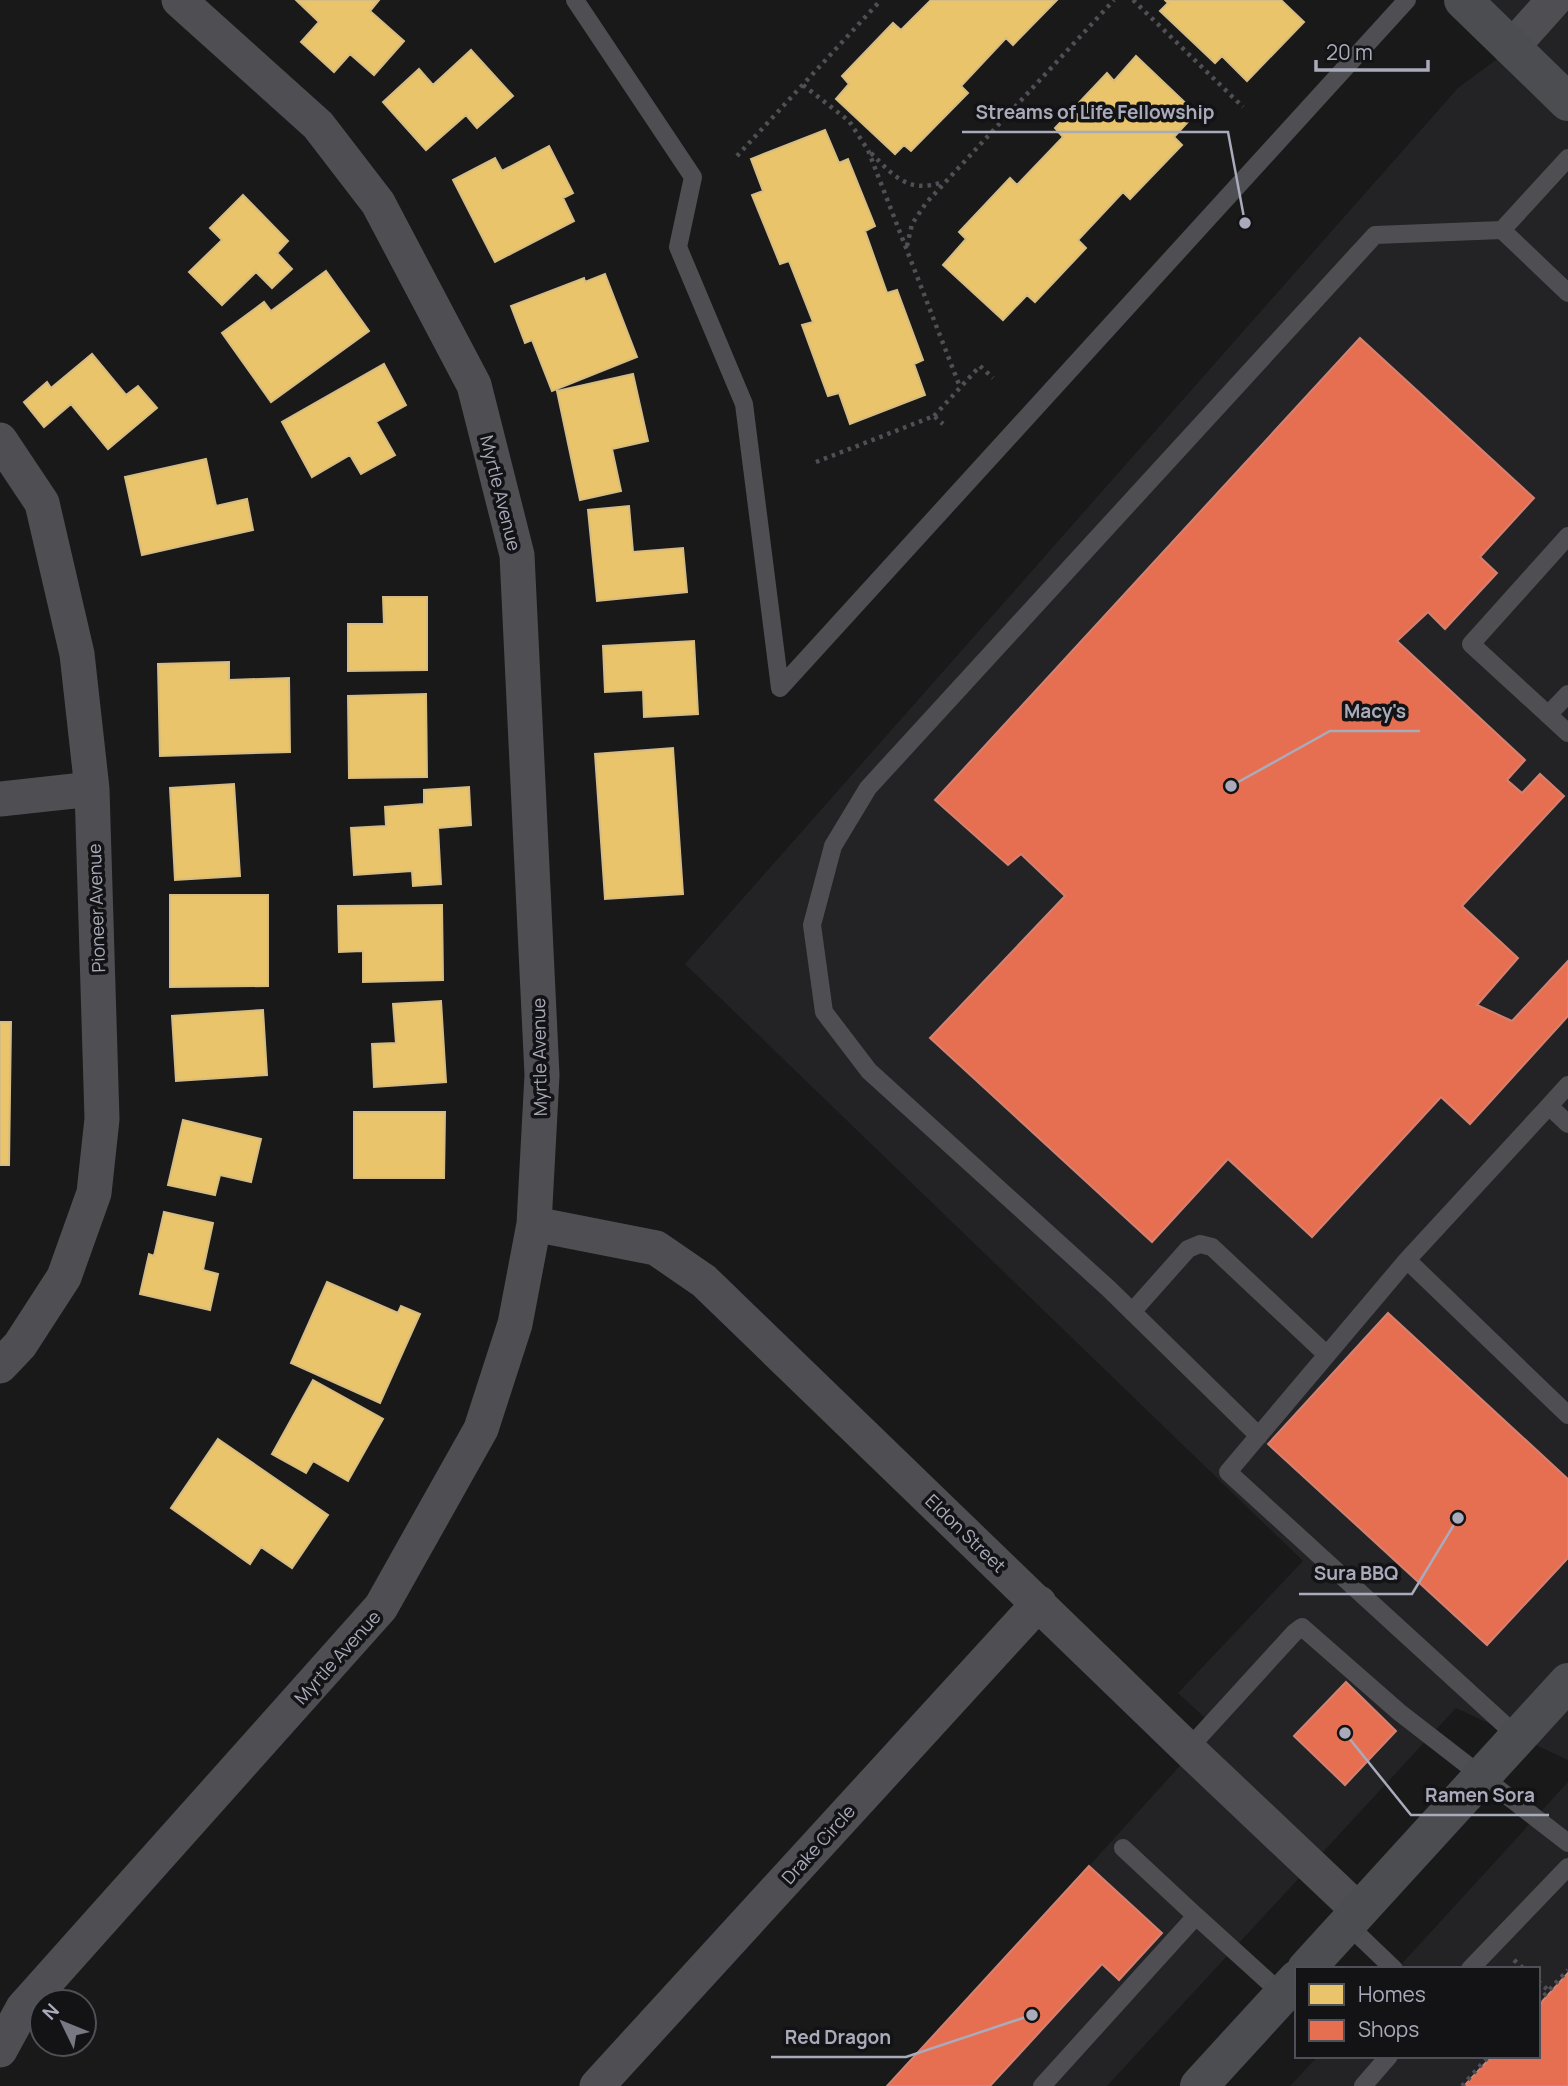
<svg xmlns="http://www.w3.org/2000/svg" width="1568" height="2086" viewBox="0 0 1568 2086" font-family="Manrope,sans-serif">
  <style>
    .built { fill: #232325 }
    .homes { fill: #e9c46a; stroke: #d6bc82; stroke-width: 2 }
    .shops { fill: #e76f51; stroke: #d48171; stroke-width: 2 }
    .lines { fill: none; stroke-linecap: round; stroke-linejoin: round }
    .path { stroke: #4f4f55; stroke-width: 4.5; stroke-dasharray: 3.5 5; stroke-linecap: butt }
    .lane { stroke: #4f4e53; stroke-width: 18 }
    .street { stroke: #4f4e53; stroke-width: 35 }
    .secondary { stroke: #4c4d51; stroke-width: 38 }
    .labels { text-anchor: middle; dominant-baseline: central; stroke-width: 7; stroke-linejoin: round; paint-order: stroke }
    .street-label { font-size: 18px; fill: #a9abbb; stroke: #131315 }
    .leader { fill: none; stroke: #a9abbb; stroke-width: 2.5 }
    .callout-dot { fill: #a9abbb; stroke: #131315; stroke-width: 2.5 }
    .callout-label { font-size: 19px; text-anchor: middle; font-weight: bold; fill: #a9abbb; stroke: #131315; stroke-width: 7; stroke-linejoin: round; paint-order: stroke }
  </style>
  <rect width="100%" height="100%" fill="#191919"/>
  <path class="built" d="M1463,0H1568V1760L1456,1708L1107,2086H890L1215,1727L1178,1693L1303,1561L685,964L1458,88L1512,48Z
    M1568,1782V2086H1290L1318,2056H1538V1969H1397Z"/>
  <path class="homes" d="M379,0L370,11L404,41L374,75L350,54L334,72L301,42L319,22L296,0Z
    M931,0H1057L1013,45L1006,38L961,86L968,93L911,151L904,145L895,154L836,99L849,84L842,76L893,23L901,30Z
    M1165,0H1281L1304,22L1247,81L1222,56L1215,63L1160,11L1168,3Z
    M471,50L513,96L477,128L466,115L426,150L383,102L419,69L433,85Z
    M1136,56L1196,113L1174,137L1182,145L1130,199L1123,192L1078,240L1086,248L1035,302L1027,295L1003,320L943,265L966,239L959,232L1010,178L1017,185L1063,137L1055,128L1107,73L1114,81Z
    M825,130L839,163L848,159L875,226L865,231L887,293L897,290L923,360L914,364L925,395L850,424L839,393L828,396L802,325L813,322L789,261L780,264L752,195L763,191L751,159Z
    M549,146L573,193L563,198L574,221L495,262L453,180L495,158L502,171Z
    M243,195L288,241L277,253L292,269L272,288L256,272L222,305L189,272L222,240L210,228Z
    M326,271L369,331L271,402L222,333L264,302L271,311Z
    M605,274L637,357L552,391L532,340L525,343L511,306L584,278L585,282Z
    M92,354L126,395L138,386L157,408L108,449L71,404L44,427L24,402L47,382L51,388Z
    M384,364L406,405L376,422L395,455L361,474L350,455L312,477L282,422Z
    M633,374L648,441L612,449L621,491L580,500L557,391Z
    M206,459L216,506L247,499L253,530L142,555L125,477Z
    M629,506L633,552L683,548L687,592L597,601L588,510Z
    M383,597H427V670L348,671V624H384Z
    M694,641L698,714L644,717L643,690L605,692L603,646Z
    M229,662V680L289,678L290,752L160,756L158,664Z
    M426,694L427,777L349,778L348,696Z
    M673,748L683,894L605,899L595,754Z
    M234,784L240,876L175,880L170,788Z
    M469,787L471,825L438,828L441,884L413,886L412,871L354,875L351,828L386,826L385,807L424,804V790Z
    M170,895H268V986L170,987Z
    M442,905L443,980L363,982V951L339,952L338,906Z
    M441,1001L446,1082L374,1087L372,1044L396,1043L393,1004Z
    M263,1010L267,1075L176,1081L172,1016Z
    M0,1022H11L9,1165H0Z
    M354,1112H445L444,1178H354Z
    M183,1120L261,1139L251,1182L220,1175L215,1195L168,1185Z
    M164,1212L213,1223L203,1270L218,1274L210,1310L140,1294L149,1254L154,1256Z
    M327,1282L398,1313L401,1306L420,1314L380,1403L291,1363Z
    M313,1380L383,1419L348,1481L313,1461L306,1473L272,1454Z
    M218,1439L328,1515L292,1568L261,1547L250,1564L171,1508Z"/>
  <path class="shops" d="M1360,338L1534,498L1480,557L1497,573L1445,629L1428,612L1397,641L1525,760L1507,780L1522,793L1540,774L1564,796L1462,906L1518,958L1477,1005L1512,1021L1568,961V1016L1470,1124L1441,1097L1312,1237L1228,1159L1152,1242L930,1038L1065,896L1021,854L1008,865L935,800Z
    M1388,1313L1568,1479V1558L1487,1645L1268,1444Z
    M1346,1682L1396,1731L1345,1785L1294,1736Z
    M1089,1866L1162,1933L1119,1980L1102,1964L990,2086H887Z
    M1568,1973V2086H1464L1492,2056H1538V2006Z"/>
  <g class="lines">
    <path class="path" d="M1133,0L1243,107
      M803,85L849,121L868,150L960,387
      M871,153C894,176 908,194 943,182
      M737,156L881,0
      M907,246L912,224L926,203L1114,0
      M934,416L980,366L993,378
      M816,462L934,416L943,424
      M1514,1960L1524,1969
      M1538,1981L1549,1991
      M1538,2002L1568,1970
      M1462,2086L1489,2056"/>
    <path class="lane" d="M575,0L693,177L678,247L744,404L780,688L1407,0
      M1502,230L1568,293
      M1568,536L1471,644L1568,733
      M1548,715L1568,694
      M1568,1085L1549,1106L1568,1124
      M1549,1106L1407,1260L1568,1415
      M1407,1260L1228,1472L1518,1737
      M1132,1312L1188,1249L1200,1244L1212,1247L1327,1355
      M1259,1436L1109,1289L869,1071L824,1012L812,925L833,846L868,788L1375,235L1502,230L1568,158
      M1188,1749L1294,1633L1302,1627L1399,1712L1568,1843
      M1196,1916L1282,1994
      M1347,1924L1394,1969
      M1470,1969L1568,1867
      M1042,2086L1196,1916L1123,1848
      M1363,2086L1389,2056"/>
    <path class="street" d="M1512,47L1554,0
      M0,440L42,503L77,654L92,789L102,1119L94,1193L64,1277L20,1345L0,1366
      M0,799L92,789
      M534,1224L656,1248L704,1281L1188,1749L1359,1911
      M0,2050L23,2008L381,1607L481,1429L515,1324L534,1224L542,1075L517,555L474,385L378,203L318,125L179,0
      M597,2086L1039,1603"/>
    <path class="secondary" d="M1463,0L1568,102
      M1306,1969L1568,1682
      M1199,2086L1297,1979"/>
  </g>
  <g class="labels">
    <g class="street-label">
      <text transform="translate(501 493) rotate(76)">Myrtle Avenue</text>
      <text transform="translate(96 908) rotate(-92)">Pioneer Avenue</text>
      <text transform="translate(539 1057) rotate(-91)">Myrtle Avenue</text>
      <text transform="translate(966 1533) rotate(44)">Eldon Street</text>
      <text transform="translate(337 1657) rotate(-48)">Myrtle Avenue</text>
      <text transform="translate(818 1844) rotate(-48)">Drake Circle</text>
    </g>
  </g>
  <path class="leader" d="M1245 223L1228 132H962M1231 786L1330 731H1420M1458 1518L1412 1594H1299M1345 1733L1411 1815H1549M1032 2015L906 2057H771"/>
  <g class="callout-dot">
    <circle cx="1245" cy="223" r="7"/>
    <circle cx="1231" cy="786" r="7"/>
    <circle cx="1458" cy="1518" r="7"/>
    <circle cx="1345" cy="1733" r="7"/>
    <circle cx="1032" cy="2015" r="7"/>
  </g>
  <g class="callout-label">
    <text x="1095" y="119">Streams of Life Fellowship</text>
    <text x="1375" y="718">Macy's</text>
    <text x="1356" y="1580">Sura BBQ</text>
    <text x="1480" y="1802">Ramen Sora</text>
    <text x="838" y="2044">Red Dragon</text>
  </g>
  <rect x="1295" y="1967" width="245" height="91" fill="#131315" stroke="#4f5057" stroke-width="2"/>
  <rect x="1309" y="1984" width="35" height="21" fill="#e9c46a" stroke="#4f5057" stroke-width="2"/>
  <text x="1358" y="2002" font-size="21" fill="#a9abbb">Homes</text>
  <rect x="1309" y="2020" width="35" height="21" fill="#e76f51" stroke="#4f5057" stroke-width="2"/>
  <text x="1358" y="2037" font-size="21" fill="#a9abbb">Shops</text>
  <g transform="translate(63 2023) rotate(313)"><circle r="33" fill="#131315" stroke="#4f5057" stroke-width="2"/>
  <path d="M0-5L12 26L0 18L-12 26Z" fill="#777882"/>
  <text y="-10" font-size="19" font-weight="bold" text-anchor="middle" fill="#a9abbb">N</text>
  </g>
  <path d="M1316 60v10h112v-10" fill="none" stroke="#a9abbb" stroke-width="3.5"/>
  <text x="1326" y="60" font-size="21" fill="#a9abbb" stroke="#131315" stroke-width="5" paint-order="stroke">20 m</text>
</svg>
